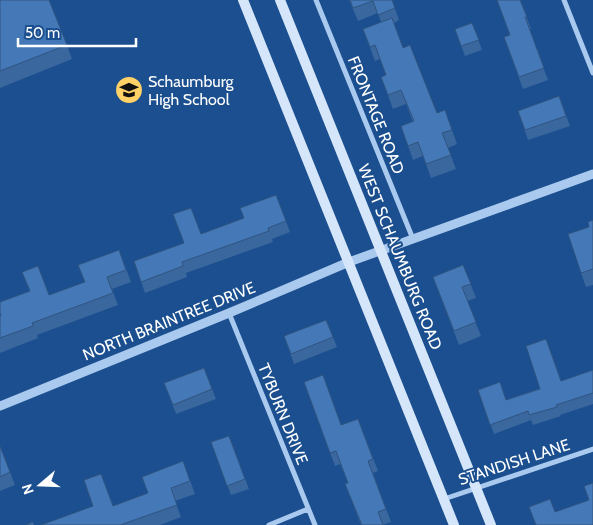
<svg xmlns="http://www.w3.org/2000/svg" width="593" height="525" viewBox="0 0 593 525" font-family="Cabin,sans-serif">
  <style>
    .lines { fill: none; stroke-linecap: round; stroke-linejoin: round }
    .minor { stroke: #a9c9ee; stroke-width: 5 }
    .tertiary { stroke: #a9c9ee; stroke-width: 9 }
    .secondary { stroke: #d6e6fa; stroke-width: 10 }
    .wall { fill: #3a679d }
    .building { fill: #4478b7; stroke: #305480 }
    .labels { text-anchor: middle; dominant-baseline: central; stroke-width: 4; stroke-linejoin: round; paint-order: stroke }
    .poi-label { font-size: 16px; fill: #fff; stroke: #1b4f8f; text-anchor: start }
    .street-label { font-size: 16px; fill: #fff; stroke: #1b4f8f }
  </style>
  <rect width="100%" height="100%" fill="#1b4f8f"/>
  <g class="lines">
    <path class="minor" d="M316,0L413,239
      M564,0L593,73
      M229,313L315,525
      M444,499L593,449
      M269,525L308,509"/>
    <path class="tertiary" d="M0,406L229,313L349,262L593,174"/>
    <path class="secondary" d="M243,0L454,525
      M280,0L491,525"/>
  </g>
  <path class="wall" d="M0,0L67,45L72,59L0,88Z
    M349,0H392L399,20L394,23L403,48L437,113L445,110L457,144L448,148L456,169L431,178L423,156L413,160L401,126L413,122L406,104L393,109L381,77L386,75L380,59L375,61L363,29L381,22L378,13L358,21Z
    M520,0L531,29H529L548,80L523,89L504,37L509,35Z
    M472,23L482,50L465,56L455,29Z
    M559,96L570,126L528,140L518,111Z
    M276,195L290,232L272,239L273,242L186,273L187,277L145,293L134,261L184,243L201,234L244,218Z
    M593,220V285L586,287L581,273L589,227Z
    M119,250L131,282L112,289L118,305L37,335L38,338L0,353V316L84,282Z
    M463,265L476,298L467,301L481,336L459,345L433,277Z
    M326,320L337,347L294,364L284,336Z
    M204,368L216,399L176,414L164,383Z
    M593,370V404L560,415L561,416L533,425L531,420L494,434L478,390L506,400Z
    M304,382L341,425L358,419L378,471L373,473L391,522L383,525H361L345,484L348,483L340,464L335,466Z
    M229,436L249,489L231,495L211,442Z
    M0,446L15,485L0,491Z
    M183,461L195,494L175,501L181,517L160,525H41L113,506L148,493Z"/>
  <path class="building" d="M0,0H49L67,45L0,71Z
    M350,0H392L395,8L378,15L373,1L353,8Z
    M497,0H520L527,17H525L544,68L519,77L504,37L510,35Z
    M392,18L403,48L410,45L437,113L445,110L452,130L442,133L451,155L426,164L418,142L408,146L401,126L414,121L401,90L388,95L381,77L386,75L375,45L370,47L363,29Z
    M472,23L479,40L461,46L455,29Z
    M559,96L566,116L525,130L518,111Z
    M276,195L286,221L268,228L269,231L182,262L183,266L141,282L134,261L184,243L173,214L191,208L201,234L244,218L240,208Z
    M593,220V269L581,273L568,234L589,227L588,222Z
    M119,250L126,270L107,277L113,293L32,323L33,326L0,338V316H1L0,313V302L30,291L22,272L38,266L49,295L85,282L78,265Z
    M463,265L471,284L462,287L476,322L454,331L433,277Z
    M326,320L333,337L291,354L284,336Z
    M546,339L561,381L593,370V393L556,405L557,407L529,415L528,411L490,425L478,390L500,382L506,400L540,389L526,346Z
    M204,368L212,389L173,405L164,383Z
    M323,375L341,425L358,419L373,459L368,461L386,509L378,512L383,525H362L345,484L348,483L336,451L330,453L304,382Z
    M229,436L245,479L227,486L211,442Z
    M0,446L10,472L0,477Z
    M183,461L190,481L171,488L177,505L120,525H41L93,506L84,480L101,474L113,506L148,493L142,477Z
    M593,483V525H536L529,507L550,499L555,512L589,500L584,486Z
    M33,522L34,525H26Z"/>
  <defs>
    <g id="school-disc" transform="scale(1.4375)"><circle r="9.5" fill="#ffd166" stroke="#1b4f8f"/><path d="M0-5L7-2L0 1L-7-2ZM-4 1L0 2.5L4 1V4Q0 6-4 4Z" fill="#111"/></g>
  </defs>
  <g fill-rule="evenodd">
    <use href="#school-disc" x="129" y="90"/>
  </g>
  <g class="labels">
    <g class="poi-label">
      <text x="148" y="81">Schaumburg<tspan x="148" dy="18">High School</tspan></text>
    </g>
    <g class="street-label">
      <text transform="translate(376 115) rotate(68)">FRONTAGE ROAD</text>
      <text transform="translate(400 257) rotate(68)">WEST SCHAUMBURG ROAD</text>
      <text transform="translate(169 321) rotate(-22)">NORTH BRAINTREE DRIVE</text>
      <text transform="translate(283 414) rotate(68)">TYBURN DRIVE</text>
      <text transform="translate(514 462) rotate(-18)">STANDISH LANE</text>
    </g>
  </g>
  <g transform="translate(40 485) rotate(251)" stroke="#1b4f8f" stroke-width="4" paint-order="stroke">
  <path d="M0-4L9 19L0 12L-9 19Z" fill="#ffffff"/>
  <text y="-8" font-size="14" font-weight="bold" text-anchor="middle" fill="#ffffff">N</text>
  </g>
  <path d="M18 38v8h118v-8" fill="none" stroke="#ffffff" stroke-width="2.5"/>
  <text x="25" y="38" font-size="15" fill="#ffffff" stroke="#1b4f8f" stroke-width="4" paint-order="stroke">50 m</text>
</svg>
